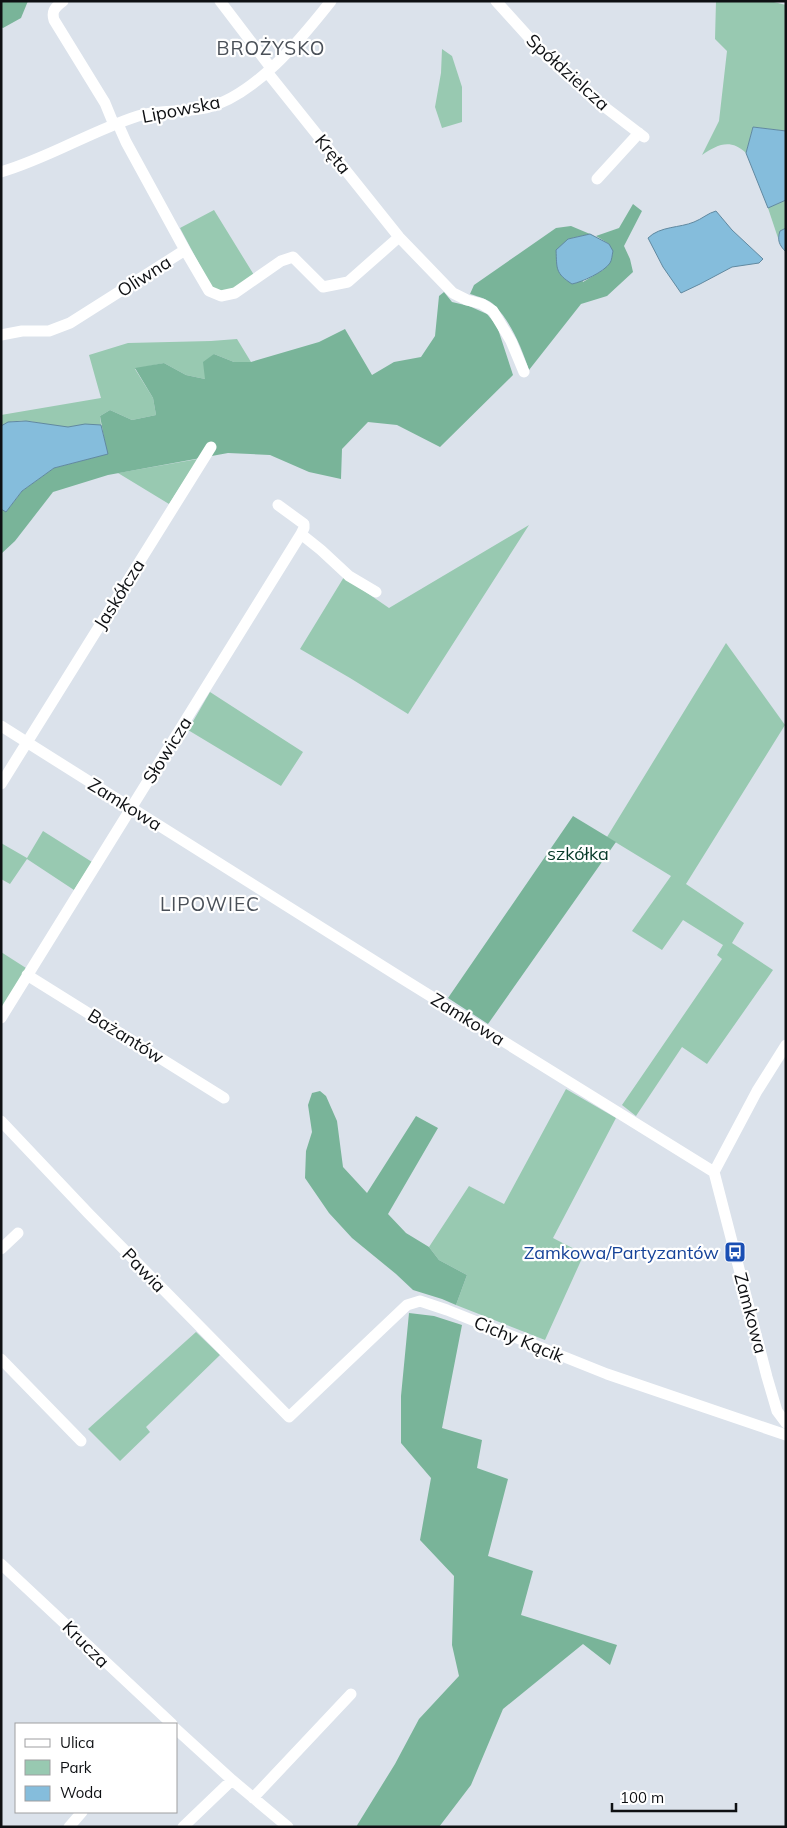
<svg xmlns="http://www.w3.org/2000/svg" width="787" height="1828" viewBox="0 0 787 1828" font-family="Mulish,sans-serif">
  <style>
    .green { fill: #98c9b1 }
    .forest { fill: #79b499 }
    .water { fill: #85bddc; stroke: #6189a0 }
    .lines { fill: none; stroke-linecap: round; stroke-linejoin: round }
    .minor { stroke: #fff; stroke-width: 11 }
    .labels { text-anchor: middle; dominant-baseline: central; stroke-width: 4.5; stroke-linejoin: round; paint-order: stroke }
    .street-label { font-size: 18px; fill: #0e1013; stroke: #fff }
    .park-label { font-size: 18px; fill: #063a28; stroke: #fff }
    .transit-label { font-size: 18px; fill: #164399; stroke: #fff; text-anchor: end }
    .neighbourhood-label { font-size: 19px; letter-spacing: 1px; fill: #4a5058; stroke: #fff }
  </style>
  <rect width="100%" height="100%" fill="#dbe2eb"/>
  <path class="green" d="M716,1H770L786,5V131L753,127L746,153C730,138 717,145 702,155L719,121L727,51L715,39Z
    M442,49L452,56L462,87V122L442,128L435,107L441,73Z
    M786,200V228L780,231L778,238L768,208Z
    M214,210L254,275C240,285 231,295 212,288L180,228Z
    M237,339L251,362H234L214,354L205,379L186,375L164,363L135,369L153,398L156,415L132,420L110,410L100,416L101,425C90,425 80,426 69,427C47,428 24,414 2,425L1,424V415L101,398L89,355L128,343L211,341Z
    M198,459L169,504L118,473Z
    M529,525L408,714L350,678L300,649L344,577L389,608Z
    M726,643L785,725L686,884L744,923L732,943L773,970L707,1064L682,1047L636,1116L622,1105L722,959L717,955L723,945L683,920L662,950L632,931L671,876L607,837Z
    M210,692L303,752L281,786L188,730Z
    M43,831L92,862L74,890L27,859L10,884L1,879V843L27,858Z
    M1,952L26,968L1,1010Z
    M566,1089L616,1118L553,1238L584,1254L545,1340L456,1305L467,1275L439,1260L429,1247L469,1186L504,1204Z
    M196,1332L220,1355L146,1427L150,1432L120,1461L88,1429Z"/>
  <path class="forest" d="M1,1H28L21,18L3,28L1,27Z
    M633,204L642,211L624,246L630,259L633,272L607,296L581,304L529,370C522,349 511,322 495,306C489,299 479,297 470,294L474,285L556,228L571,226L590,234L568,239L583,282L603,270L609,244L596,236L619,228Z
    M444,292L452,302L469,306L487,314L497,326L513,375L440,447L397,425L368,422L342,449L341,479L309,472L270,455L228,453L108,475L53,492L15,541L1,554V509L6,512L22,491L54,468L107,454L100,416L110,410L132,420L156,415L153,398L135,368L164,363L186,375L205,379L203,362L214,354L234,362H251L319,342L345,329L372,375L394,362L421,357L435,336L439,296Z
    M573,816L616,842L488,1024L448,998Z
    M320,1091L326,1096L337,1121L343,1167L367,1193L416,1116L438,1128L388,1214L406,1233L429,1247L439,1260L467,1275L456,1305L442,1299L413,1290L396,1274L352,1238L329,1213L305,1178L306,1151L312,1132L308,1105L312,1093Z
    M409,1313L434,1316L462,1325L442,1428L482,1440L477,1468L508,1479L488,1556L533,1571L521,1615L617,1645L610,1665L583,1644L503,1709L471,1785L439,1827H356L395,1764L419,1719L459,1676L452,1645L454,1576L420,1540L431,1478L401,1443V1396Z"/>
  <path class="water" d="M753,127L786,131V200L768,208L746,153Z
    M716,211L732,230L763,259L759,263L732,267L700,284L681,293L663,267L648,238C660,226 680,228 694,222C702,219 708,213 716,211Z
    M786,228V252C779,245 777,240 780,231Z
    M590,234L609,244L613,251C612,255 612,260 610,263C604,272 582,282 572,284C555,273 557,269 556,250L568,239Z
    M26,421L68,427L85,424L101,425L108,454L54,468L22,491L6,512L1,509V426L8,422Z"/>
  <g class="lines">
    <path class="minor" d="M63,1C56,7 51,10 54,20L105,103L114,125
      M220,1L271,68
      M496,1L543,53L589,95L644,137
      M267,72L399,237L453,293L467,300L482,304L493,311L511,341L524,372
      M118,124L126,142L185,250
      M1,172C49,158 91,131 138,116C160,109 184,113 206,108C255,96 301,39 331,1
      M597,179L639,133
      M1,335L22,331H49L70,323L185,250L209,291L221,296L235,293L281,261L293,257L323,287L348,282L399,237
      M278,505L304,524V528L301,534
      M1,726L403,979L714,1172L767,1377L777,1411L786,1423
      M1,784L211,447
      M27,975L224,1098
      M1,1018L301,534L321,550L349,576L376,592
      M1,1121L89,1214L289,1417L407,1305L420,1301L447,1310L607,1374L786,1435
      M714,1172L757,1091L786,1045
      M1,1249L18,1233
      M1,1359L81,1441
      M1,1564L172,1724
      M176,1729L232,1780L288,1827
      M253,1798L351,1694
      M69,1827L82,1812
      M183,1827L232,1780"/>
  </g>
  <defs>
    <g id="bus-square" transform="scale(1.125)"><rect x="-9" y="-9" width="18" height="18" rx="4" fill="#1a4fb4" stroke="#fff"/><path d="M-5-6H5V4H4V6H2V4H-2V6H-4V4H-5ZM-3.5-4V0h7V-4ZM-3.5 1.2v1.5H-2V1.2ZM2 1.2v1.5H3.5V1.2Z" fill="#fff"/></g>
  </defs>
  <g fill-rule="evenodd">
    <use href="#bus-square" x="735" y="1252"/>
  </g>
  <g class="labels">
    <g class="street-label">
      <text transform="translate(568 72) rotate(42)">Spółdzielcza</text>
      <text transform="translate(181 109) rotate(-11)">Lipowska</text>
      <text transform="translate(333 154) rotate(51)">Kręta</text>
      <text transform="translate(144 276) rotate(-33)">Oliwna</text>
      <text transform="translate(119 594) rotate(-58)">Jaskółcza</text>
      <text transform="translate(167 750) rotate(-58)">Słowicza</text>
      <text transform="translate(125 804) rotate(32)">Zamkowa</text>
      <text transform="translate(468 1019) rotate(32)">Zamkowa</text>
      <text transform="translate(126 1036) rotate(32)">Bażantów</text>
      <text transform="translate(144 1270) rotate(46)">Pawia</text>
      <text transform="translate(751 1313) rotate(75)">Zamkowa</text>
      <text transform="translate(519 1339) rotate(22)">Cichy Kącik</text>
      <text transform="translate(86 1644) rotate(45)">Krucza</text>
    </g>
    <g class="park-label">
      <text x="578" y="853">szkółka</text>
    </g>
    <g class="transit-label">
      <text x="719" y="1252">Zamkowa/Partyzantów</text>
    </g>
    <g class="neighbourhood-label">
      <text x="271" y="48">BROŻYSKO</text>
      <text x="210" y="904">LIPOWIEC</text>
    </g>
  </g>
  <rect width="787" height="1828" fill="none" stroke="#0e1013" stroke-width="5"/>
  <rect x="15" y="1723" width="162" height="90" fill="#ffffff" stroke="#9f9fa1"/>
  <rect x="25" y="1739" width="25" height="8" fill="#ffffff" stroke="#9f9fa1"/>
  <text x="60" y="1748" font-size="15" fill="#0e1013">Ulica</text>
  <rect x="25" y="1760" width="25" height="15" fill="#98c9b1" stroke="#9f9fa1"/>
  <text x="60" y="1773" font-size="15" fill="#0e1013">Park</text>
  <rect x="25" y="1786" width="25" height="15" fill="#85bddc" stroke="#9f9fa1"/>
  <text x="60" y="1798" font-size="15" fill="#0e1013">Woda</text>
  <path d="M612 1803v8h124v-8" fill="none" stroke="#0e1013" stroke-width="2.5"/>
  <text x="620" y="1803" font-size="15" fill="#0e1013" stroke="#ffffff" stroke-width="4" paint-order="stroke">100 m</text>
</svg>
